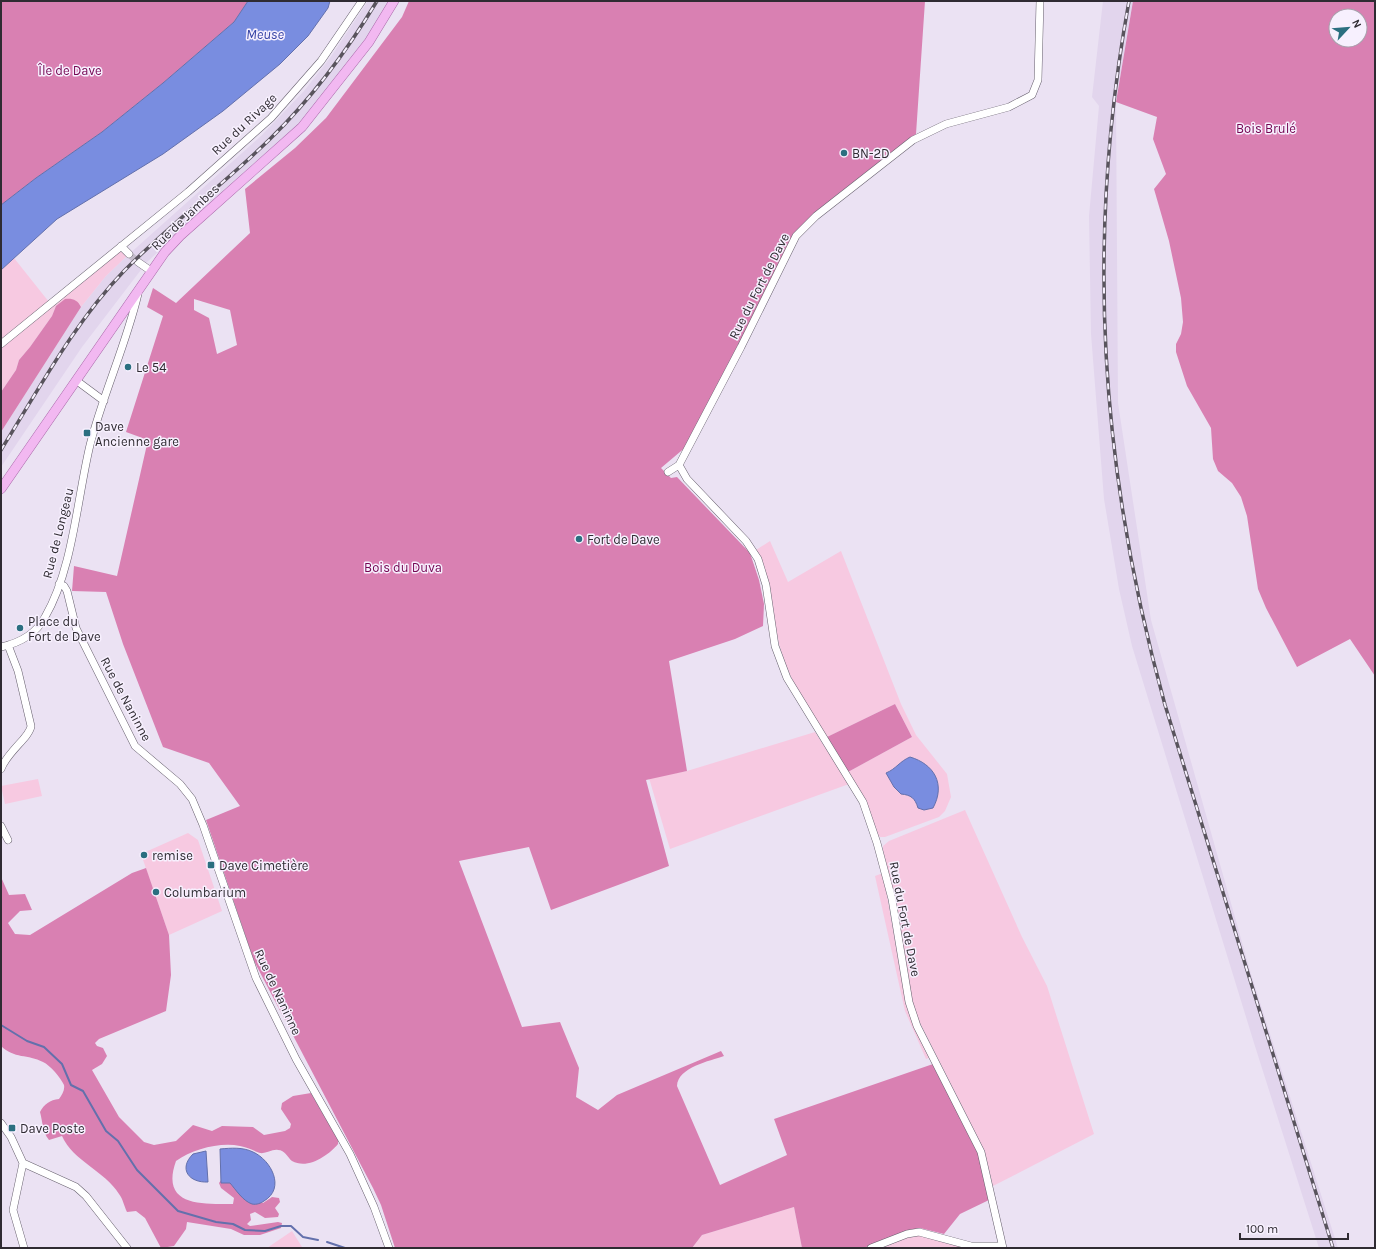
<svg xmlns="http://www.w3.org/2000/svg" width="1376" height="1249" viewBox="0 0 1376 1249" font-family="Karla,sans-serif">
  <style>
    .built { fill: #e2d5ed }
    .green { fill: #f7c9e1; fill-rule: evenodd }
    .forest { fill: #d980b2; fill-rule: evenodd }
    .water { fill: #798de0; stroke: #6370ac }
    .lines { fill: none; stroke-linecap: round; stroke-linejoin: round }
    .stream { stroke: #6370ac; stroke-width: 2 }
    .minor-tunnel { stroke: #c5bdcc; stroke-width: 7; stroke-dasharray: 7 3.5; stroke-linecap: butt }
    .minor-casing { stroke: #67606e; stroke-width: 8 }
    .major-casing { stroke: #a867a8; stroke-width: 10 }
    .minor { stroke: #fff; stroke-width: 7 }
    .major { stroke: #f2b8f1; stroke-width: 9 }
    .rail-casing { stroke: #59545d; stroke-width: 3.5 }
    .rail { stroke: #f7f0fe; stroke-width: 2; stroke-dasharray: 6; stroke-linecap: butt }
    .poi-dot { fill: #2b6f80; stroke: #f7f0fe; stroke-width: 1.5 }
    .labels { text-anchor: middle; dominant-baseline: central; stroke-width: 3; stroke-linejoin: round; paint-order: stroke }
    .park-label { font-size: 13px; fill: #740552; stroke: #f7f0fe }
    .street-label { font-size: 13px; fill: #2f2b32; stroke: #f7f0fe }
    .poi-label { font-size: 13px; fill: #2f2b32; stroke: #f7f0fe; text-anchor: start }
    .water-label { font-size: 14px; font-style: italic; fill: #3845a6; stroke: #f7f0fe }
  </style>
  <rect width="100%" height="100%" fill="#ebe2f3"/>
  <path class="built" d="M368,1H394L324,100L147,262L82,347L1,467V432L81,307L106,276L127,256L261,136L304,91L330,58Z
    M1103,1H1133L1116,102L1118,403L1151,620L1251,974L1338,1248H1319L1254,1043L1155,721L1132,646L1119,589L1104,499L1091,334L1089,216L1099,106L1092,97Z"/>
  <path class="green" d="M121,250L127,256L106,276L81,307L80,304L56,306L52,316L30,347L19,360L16,370L1,392V348Z
    M14,258L49,302L1,340V270Z
    M770,541L788,582L841,551L901,704L916,735L947,774L951,797L945,811L939,817L885,837H880L878,835L870,812L848,772L912,737L895,704L827,737C811,711 792,685 783,657C771,621 773,585 756,550ZM910,757L921,761L935,775L916,800L910,795L901,794L894,787L887,774Z
    M815,732L849,784L670,849L649,778L687,771Z
    M38,779L42,796L5,804L1,786Z
    M965,810L1022,937L1047,986L1094,1134L993,1186L984,1150L916,1015L910,994L894,896L883,850V846L889,841Z
    M188,833L198,840L222,911L169,935L141,854Z
    M883,873L906,1003L929,1058L926,1059L905,1011L875,876Z
    M794,1207L802,1248H692L702,1235Z
    M292,1231L302,1247L301,1248H267Z
    M913,1233L971,1246L1003,1248H871Z"/>
  <path class="forest" d="M1,1H248L234,22L163,83L102,132L36,178L1,205Z
    M409,1H925L916,134L833,198L795,233L687,446L661,468L671,478L677,477L750,553L759,580L764,604L763,626L735,639L669,661L687,771L646,780L669,866L551,910L529,847L459,861L522,1027L560,1022L579,1068L576,1097L598,1110L617,1095L721,1051L724,1056C710,1061 678,1067 677,1086L720,1185L787,1155L774,1119L933,1064L979,1153L989,1200L960,1214L944,1234L920,1228L909,1230L864,1248H802L794,1207L702,1235L692,1248H395L381,1205L373,1188L254,961L206,820L240,806L209,763L163,747L123,644L106,592L72,591L74,566L117,576L148,440L126,432L163,316L147,307L153,288L176,303L250,233L245,189L295,148L326,118L402,17ZM194,299L230,310L237,345L217,354L209,318L194,310Z
    M1133,1H1375V676L1350,639L1297,667L1266,608L1258,589L1247,516L1241,497L1232,483L1218,471L1213,459L1211,428L1187,386L1176,352V344L1181,334L1183,322L1181,298L1169,241L1154,189L1166,174L1153,139L1157,117L1116,102ZM1336,16H1360V40H1336Z
    M65,299C72,298 78,300 81,307L1,432V392L16,370L19,360L30,347L52,316L56,306Z
    M895,704L912,737L848,772L827,737Z
    M146,868L169,935L171,975L166,1011L99,1039L95,1043L97,1046L103,1048L107,1056L102,1064L92,1070L119,1117L144,1142L154,1145L176,1141L193,1125L212,1131L222,1126L253,1127L264,1135L285,1131L290,1128L291,1124L281,1109L282,1103L293,1096L311,1093L338,1140V1144C329,1155 308,1170 292,1161C287,1157 285,1150 278,1150C272,1149 266,1154 260,1153C254,1151 247,1147 240,1146C220,1142 193,1149 176,1161C160,1206 201,1204 233,1204L234,1198L221,1188L219,1183L224,1176L263,1203L272,1197L279,1198L280,1202L275,1208L279,1214L278,1217L265,1218L255,1212L250,1214L251,1220L247,1224L250,1226L278,1222L282,1223L281,1228L260,1235H244L231,1229L187,1222L186,1229L174,1246L161,1248L145,1218L136,1211L127,1212C124,1206 123,1199 119,1194C105,1171 73,1161 62,1136L49,1140C42,1131 43,1123 40,1112C44,1104 50,1100 59,1099C62,1095 65,1090 64,1085C61,1078 50,1065 43,1062C28,1054 14,1059 1,1046V877L9,895L25,894L32,910L20,911L8,923L15,934L30,935L132,873Z"/>
  <path class="water" d="M248,1H330L328,8L308,36L280,64L223,111L163,154L57,219L1,270V205L36,178L102,132L163,83L234,22Z
    M910,757C934,764 946,784 933,808L924,810L918,808C915,798 911,795 901,794L894,787L886,773C896,769 900,761 910,757Z
    M220,1149C231,1148 243,1147 253,1152C271,1160 286,1188 264,1201C261,1203 257,1205 252,1204C243,1201 236,1190 230,1183H221Z
    M206,1151L208,1182C189,1183 178,1169 193,1154Z"/>
  <g class="lines">
    <path class="stream" d="M1,1025L27,1041L44,1047L62,1064L71,1085L83,1091L106,1131L118,1141L137,1170L178,1211L216,1222L233,1224L245,1230L265,1231L281,1226H291L303,1237L318,1240
      M327,1242L345,1248"/>
    <path class="minor-tunnel" d="M129,254L138,262"/>
    <g class="minor-casing">
      <path id="minor" d="M121,246L129,254
        M138,262L151,271
        M1,344L188,192L271,118L321,61L362,1
        M77,381L104,401
        M668,472L679,465
        M59,584L64,586L67,591L76,628L135,746L180,784L192,799L203,825L256,978L296,1059L350,1154L374,1207L389,1248
        M1,647C19,643 36,634 45,617C73,569 77,499 90,445C103,394 126,345 138,294
        M1,769C7,752 30,737 31,726L18,671L8,645
        M1,826L8,840
        M1,1123L11,1137L23,1163L76,1187L86,1196L127,1248
        M23,1163L13,1210L24,1248
        M871,1248L907,1234L919,1232L971,1246H1002
        M1003,1248L981,1152L917,1026L909,1002L892,899L877,843L863,802L787,678L775,646L766,585L758,559L746,541L687,479L679,465L741,347L796,236L816,216L913,140L946,124L1009,107L1032,95L1038,80L1040,1"/>
    </g>
    <g class="major-casing">
      <path id="major" d="M1,489L165,252L180,236L302,127L369,42L394,1"/>
    </g>
    <use href="#minor" class="minor"/>
    <use href="#major" class="major"/>
    <g class="rail-casing">
      <path id="rail" d="M1129,1C1085,242 1100,469 1165,705L1333,1248
        M1,450C39,389 74,323 124,271C170,224 223,185 270,139C312,98 347,51 377,1"/>
    </g>
    <use href="#rail" class="rail"/>
  </g>
  <g class="poi-dot">
    <circle cx="844" cy="153" r="4"/>
    <circle cx="128" cy="367" r="4"/>
    <rect x="83" y="429" width="8" height="8" rx="2"/>
    <circle cx="579" cy="539" r="4"/>
    <circle cx="20" cy="628" r="4"/>
    <circle cx="144" cy="855" r="4"/>
    <rect x="207" y="861" width="8" height="8" rx="2"/>
    <circle cx="156" cy="892" r="4"/>
    <rect x="8" y="1124" width="8" height="8" rx="2"/>
  </g>
  <g class="labels">
    <g class="park-label">
      <text x="70" y="70">Île de Dave</text>
      <text x="1266" y="128">Bois Brulé</text>
      <text x="403" y="567">Bois du Duva</text>
    </g>
    <g class="street-label">
      <text transform="translate(244 124) rotate(-43)">Rue du Rivage</text>
      <text transform="translate(185 217) rotate(-44)">Rue de Jambes</text>
      <text transform="translate(759 286) rotate(-63)">Rue du Fort de Dave</text>
      <text transform="translate(58 533) rotate(-76)">Rue de Longeau</text>
      <text transform="translate(126 699) rotate(62)">Rue de Naninne</text>
      <text transform="translate(905 919) rotate(79)">Rue du Fort de Dave</text>
      <text transform="translate(278 992) rotate(65)">Rue de Naninne</text>
    </g>
    <g class="poi-label">
      <text x="852" y="153">BN-2D</text>
      <text x="136" y="367">Le 54</text>
      <text x="95" y="426">Dave<tspan x="95" dy="15">Ancienne gare</tspan></text>
      <text x="587" y="539">Fort de Dave</text>
      <text x="28" y="621">Place du<tspan x="28" dy="15">Fort de Dave</tspan></text>
      <text x="152" y="855">remise</text>
      <text x="219" y="865">Dave Cimetière</text>
      <text x="164" y="892">Columbarium</text>
      <text x="20" y="1128">Dave Poste</text>
    </g>
    <g class="water-label">
      <text x="265" y="34">Meuse</text>
    </g>
  </g>
  <rect width="1376" height="1249" fill="none" stroke="#2f2b32" stroke-width="4"/>
  <g transform="translate(1348 28) rotate(64)"><circle r="19" fill="#f7f0fe" stroke="#a7a1ac"/>
  <path d="M0-3L7 15L0 10L-7 15Z" fill="#2b6f80"/>
  <text y="-6" font-size="11" font-weight="bold" text-anchor="middle" fill="#2f2b32">N</text>
  </g>
  <path d="M1240 1233v6h108v-6" fill="none" stroke="#2f2b32" stroke-width="2"/>
  <text x="1246" y="1233" font-size="12" fill="#2f2b32" stroke="#f7f0fe" stroke-width="3" paint-order="stroke">100 m</text>
</svg>
